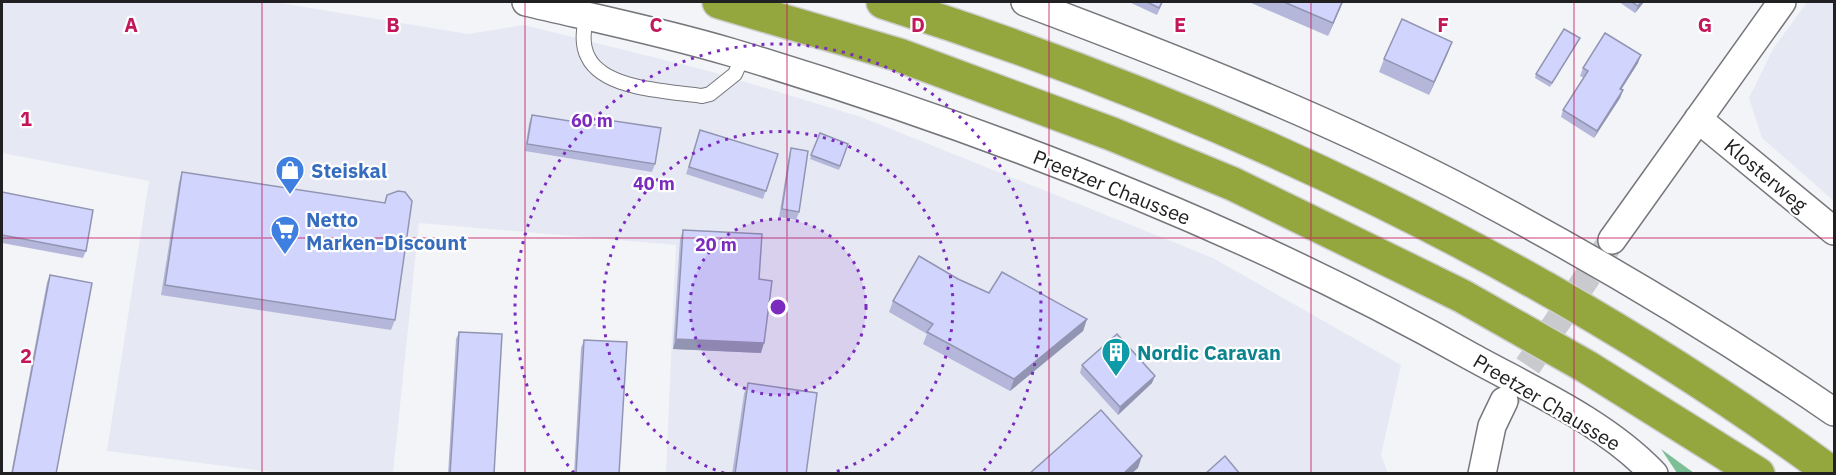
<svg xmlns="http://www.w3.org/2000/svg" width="1836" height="475" viewBox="0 0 1836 475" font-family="'IBM Plex Sans',sans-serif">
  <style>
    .built { fill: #e6e8f4 }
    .forest { fill: #7cbf96 }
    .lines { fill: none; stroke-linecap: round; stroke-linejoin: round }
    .street-tunnel { stroke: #c9cacd; stroke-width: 27; stroke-dasharray: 27 14; stroke-linecap: butt }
    .lane-casing { stroke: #76777b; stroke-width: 16 }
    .street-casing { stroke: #76777b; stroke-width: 30 }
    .highway-casing { stroke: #cececf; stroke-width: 36 }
    .lane { stroke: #fff; stroke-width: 14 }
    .street { stroke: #fff; stroke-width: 27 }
    .highway { stroke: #94a63e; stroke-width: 33 }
    .wall { fill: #b4b7da }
    .shaded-wall { fill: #9295b1 }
    .building { fill: #d1d5fd; stroke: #9295b1; stroke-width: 1.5 }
    .grid { fill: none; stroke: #c2185b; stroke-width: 1.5; stroke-opacity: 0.55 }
    .ring { fill: none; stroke: #7b2cbf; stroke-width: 3; stroke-dasharray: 3 6 }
    .labels { text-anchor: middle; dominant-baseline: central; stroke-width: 4.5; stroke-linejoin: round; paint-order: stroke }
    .shop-label { font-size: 20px; font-weight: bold; fill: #366cbe; stroke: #fff; text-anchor: start }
    .street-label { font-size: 20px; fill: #212123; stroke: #fff }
    .culture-label { font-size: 20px; font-weight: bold; fill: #0d838f; stroke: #fff; text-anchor: start }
    .grid-label { font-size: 20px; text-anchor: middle; font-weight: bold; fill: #c2185b; stroke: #fff; stroke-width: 4.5; stroke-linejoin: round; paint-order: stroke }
    .centre { fill: #7b2cbf; stroke: #fff; stroke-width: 3 }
    .ring-label { font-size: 18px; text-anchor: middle; font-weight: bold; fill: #7b2cbf; stroke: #fff; stroke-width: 4.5; stroke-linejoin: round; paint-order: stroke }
  </style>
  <rect width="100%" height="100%" fill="#f3f4f8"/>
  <path class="built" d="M2,2H274L468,34L524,25L709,71L861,117L1213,258L1401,365L1381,455L1388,473H666L676,245L419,223L393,473H280L107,451L149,181L2,153Z
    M1807,2H1834V201L1762,138L1749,98L1773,49Z"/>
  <path class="forest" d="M1661,449L1694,473H1677Z"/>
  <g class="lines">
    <path class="street-tunnel" d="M1505,400L1612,240"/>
    <g class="lane-casing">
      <path id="lane" d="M586,16C584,29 581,44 588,57C604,90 669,91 702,96L710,94L735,74L743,56"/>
    </g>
    <g class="street-casing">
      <path id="street" d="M526,2C594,18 663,32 730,52C983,128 1242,227 1472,357C1532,390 1606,423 1654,474
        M1025,2C1177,59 1330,119 1474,195C1598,261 1719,333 1834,412
        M1698,119L1834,231
        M1612,240L1782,2
        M1482,474L1492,426L1504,401"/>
    </g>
    <g class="highway-casing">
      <path id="highway" d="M719,2L899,55L1112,134L1233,184L1462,296L1587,367L1758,474
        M883,2C1220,109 1547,264 1833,474"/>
    </g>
    <use href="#lane" class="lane"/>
    <use href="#street" class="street"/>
    <use href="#highway" class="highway"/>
  </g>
  <path class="wall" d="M1129,2H1163L1157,15Z
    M1249,2H1343L1328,36Z
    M1619,2H1644L1635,13Z
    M1580,38L1578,42L1550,87L1535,78L1536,74Z
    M1452,42L1447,55L1429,95L1379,72L1384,59Z
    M1638,63L1621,90H1623L1620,98L1594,138L1561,117L1563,110L1584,78L1580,76L1583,68Z
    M532,115L606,127L608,120L655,164L652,172L525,151L529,123Z
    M820,133L848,144L839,170L810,159Z
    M698,137L778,154L763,199L686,174Z
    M791,148L799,212L796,220L779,217L789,156Z
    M182,172L385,203L395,320L391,330L161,295L179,182Z
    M2,192L86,251L83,258L2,243Z
    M683,230L759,279L761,353L673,349L680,240Z
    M50,275L56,474H11L47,282Z
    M958,279L989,293L1087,319L1083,331L1010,391L923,344L927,334L889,312L893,301Z
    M459,332L494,474H448L456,339Z
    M584,340L619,474H574L581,348Z
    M1082,365L1152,383L1118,415L1080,373Z
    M748,383L806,474H732L744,394Z"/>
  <path class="shaded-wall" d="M1342,2H1343L1328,36L1333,23Z
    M1641,2H1644L1635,13L1638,6Z
    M1452,42L1447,55L1429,95L1434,82Z
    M1641,55L1638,63L1617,96L1620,89Z
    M1623,90L1620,98L1594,138L1597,131Z
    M1087,319L1083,331L1010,391L1014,379Z
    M676,339L764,343L761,353L673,349Z
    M1155,376L1152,383L1118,415L1120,407Z
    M1142,456L1138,468L1131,474H1123Z"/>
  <path class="building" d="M1147,2H1162L1159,8Z
    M1284,2H1342L1333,23Z
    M1632,2H1641L1638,6Z
    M1402,19L1452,42L1434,82L1384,59Z
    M1564,29L1580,38L1552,83L1536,74Z
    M1605,33L1641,55L1620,89L1623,90L1597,131L1563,110L1588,71L1583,68Z
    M532,115L607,127L608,120L661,128L655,164L527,144Z
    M700,130L778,154L766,191L689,167Z
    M820,133L848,144L840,166L811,155Z
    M791,148L808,151L799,212L782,209Z
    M182,172L385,203L387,195L398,191L405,192L412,201L395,320L165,285Z
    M2,192L93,210L86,251L2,235Z
    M683,230L762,234L759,279L772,281L764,343L676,339Z
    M919,256L958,279L989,293L1002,272L1087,319L1014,379L927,332L933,324L893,301Z
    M50,275L92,283L56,474H12Z
    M459,332L502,334L494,474H450Z
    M1117,334L1155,376L1120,407L1082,365Z
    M584,340L627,342L619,474H576Z
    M748,383L817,393L806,474H735Z
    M1101,410L1142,456L1123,474H1029Z
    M1225,456L1240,474H1205Z"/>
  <path class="grid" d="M262,2V474M525,2V474M787,2V474M1049,2V474M1311,2V474M1574,2V474M2,238H1834"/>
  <circle cx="778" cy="307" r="88" fill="#7b2cbf" fill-opacity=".12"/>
  <g class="ring">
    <circle cx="778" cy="307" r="88"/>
    <path d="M724 473A175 175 0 1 1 832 473"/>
    <path d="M574 473A263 263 0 1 1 982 473"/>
  </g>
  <defs>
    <g id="shop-pin" transform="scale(1.5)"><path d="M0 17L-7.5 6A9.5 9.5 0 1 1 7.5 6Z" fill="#3f7fe0" stroke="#fff"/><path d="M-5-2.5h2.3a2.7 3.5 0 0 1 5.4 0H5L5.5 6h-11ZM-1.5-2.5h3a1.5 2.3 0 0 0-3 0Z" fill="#fff"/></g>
    <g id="supermarket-pin" transform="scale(1.5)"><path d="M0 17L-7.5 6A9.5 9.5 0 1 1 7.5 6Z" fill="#3f7fe0" stroke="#fff"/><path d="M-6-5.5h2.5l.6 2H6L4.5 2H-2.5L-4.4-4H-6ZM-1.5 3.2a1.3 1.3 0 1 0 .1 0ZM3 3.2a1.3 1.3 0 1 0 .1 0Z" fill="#fff"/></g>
    <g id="building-pin" transform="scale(1.5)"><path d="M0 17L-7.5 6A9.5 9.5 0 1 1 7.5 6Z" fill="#0f9aa8" stroke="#fff"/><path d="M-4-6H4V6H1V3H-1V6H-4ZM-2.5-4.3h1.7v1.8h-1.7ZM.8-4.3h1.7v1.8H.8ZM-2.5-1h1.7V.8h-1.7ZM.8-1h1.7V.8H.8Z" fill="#fff"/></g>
  </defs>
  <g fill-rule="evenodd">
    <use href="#shop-pin" x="290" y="170"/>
    <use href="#supermarket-pin" x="285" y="230"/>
    <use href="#building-pin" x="1116" y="352"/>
  </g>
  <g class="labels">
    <g class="shop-label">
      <text x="311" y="170">Steiskal</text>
      <text x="306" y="219">Netto<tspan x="306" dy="23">Marken-Discount</tspan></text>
    </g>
    <g class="street-label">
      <text transform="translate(1766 175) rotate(40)">Klosterweg</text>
      <text transform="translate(1112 187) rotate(22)">Preetzer Chaussee</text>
      <text transform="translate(1547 402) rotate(31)">Preetzer Chaussee</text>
    </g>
    <g class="culture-label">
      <text x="1137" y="352">Nordic Caravan</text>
    </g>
  </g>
  <g class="grid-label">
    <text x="131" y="32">A</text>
    <text x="393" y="32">B</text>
    <text x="656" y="32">C</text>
    <text x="918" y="32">D</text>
    <text x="1180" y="32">E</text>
    <text x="1443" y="32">F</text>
    <text x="1705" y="32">G</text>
    <text x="26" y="126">1</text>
    <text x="26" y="363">2</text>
  </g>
  <circle cx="778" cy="307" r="9" class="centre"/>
  <g class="ring-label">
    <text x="592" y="127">60 m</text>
    <text x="654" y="190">40 m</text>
    <text x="716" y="251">20 m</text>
  </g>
  <rect width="1836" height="475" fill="none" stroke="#212123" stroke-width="6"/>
</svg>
